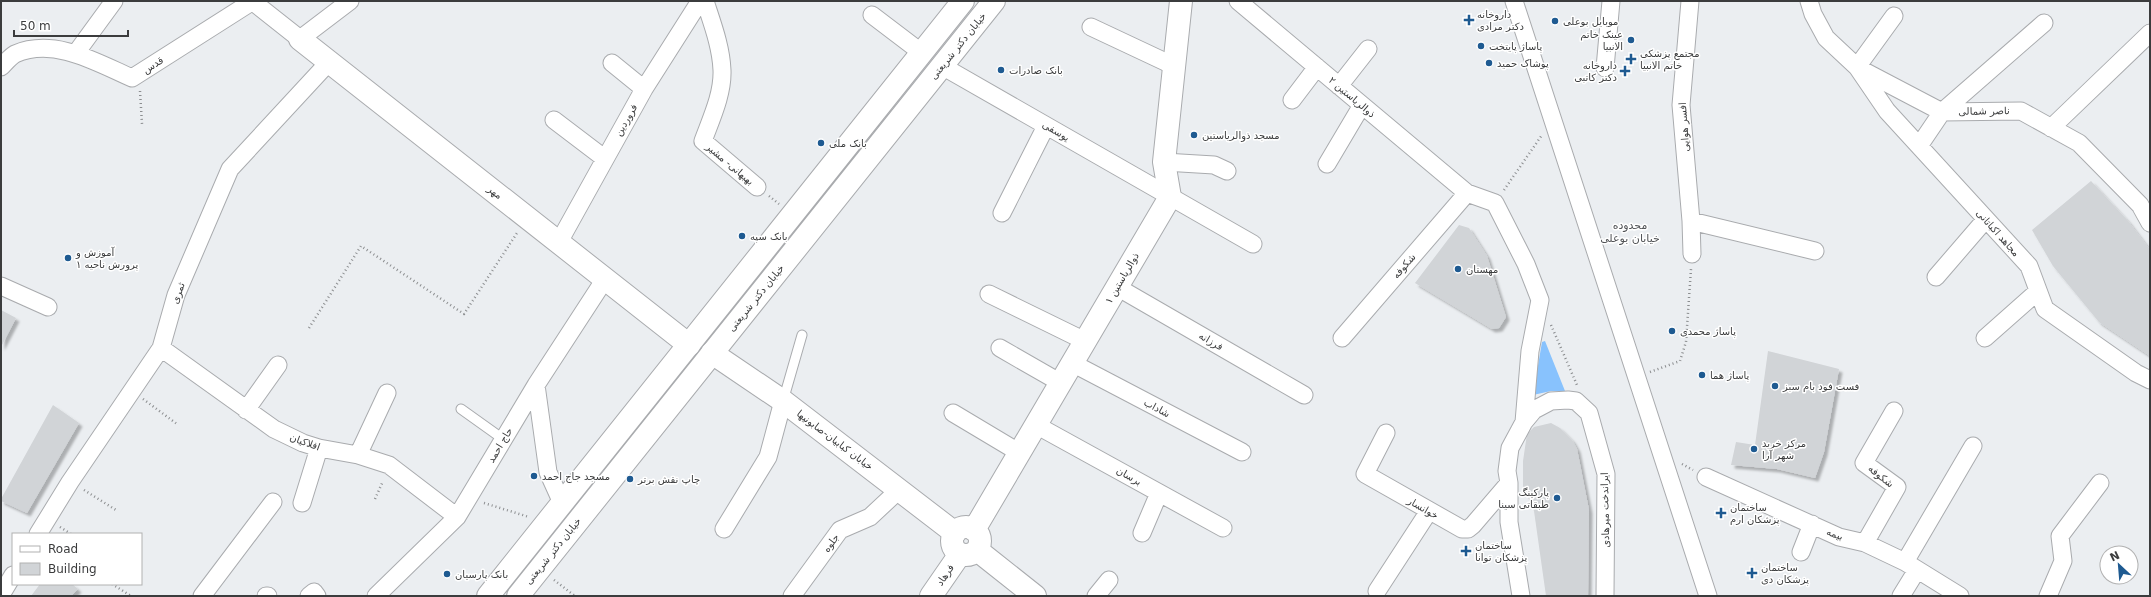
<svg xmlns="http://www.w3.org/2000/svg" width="2151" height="597" viewBox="0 0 2151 597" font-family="'DejaVu Sans','Noto Sans Arabic',sans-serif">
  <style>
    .green { fill: #88c2fd }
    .building { fill: #d1d4d7; filter: url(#shadow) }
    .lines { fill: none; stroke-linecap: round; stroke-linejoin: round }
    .lane-casing { stroke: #a9abae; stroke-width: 11 }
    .street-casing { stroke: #a9abae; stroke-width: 19 }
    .secondary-casing { stroke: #a9abae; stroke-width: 24 }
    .primary-casing { stroke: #a9abae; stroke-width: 24 }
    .path { stroke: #8c8e90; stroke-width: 2.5; stroke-dasharray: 1 3; stroke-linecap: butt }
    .lane { stroke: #fff; stroke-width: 9 }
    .street { stroke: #fff; stroke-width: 17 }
    .secondary { stroke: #fff; stroke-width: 22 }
    .primary { stroke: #fff; stroke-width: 22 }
    .poi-dot { fill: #1e5a91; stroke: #fff; stroke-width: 1.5 }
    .labels { text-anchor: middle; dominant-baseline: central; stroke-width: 3; stroke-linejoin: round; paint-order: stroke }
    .poi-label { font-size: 10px; fill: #3b3c3d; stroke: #fff; text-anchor: start }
    .street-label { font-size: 10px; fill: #3b3c3d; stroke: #fff }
    .neighbourhood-label { font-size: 11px; fill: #515356; stroke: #fff }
  </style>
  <defs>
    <filter id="shadow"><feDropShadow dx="3.5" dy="3.5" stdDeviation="1" flood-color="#0004"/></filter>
  </defs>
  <rect width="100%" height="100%" fill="#ebeef1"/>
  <path class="green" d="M1545,341L1565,391H1551L1533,395L1542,342Z"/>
  <path class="building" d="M2091,181L2128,221L2150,250V356L2099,322L2053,266L2032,230Z
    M1459,225L1469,228L1487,256L1506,317L1499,328L1492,329L1415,283Z
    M1,310L16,318L1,347Z
    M1768,351L1839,369L1824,452L1815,478L1777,469L1731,465L1736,442L1755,445Z
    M53,405L79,423L27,513L1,501V499Z
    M1551,423L1560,428L1572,440L1577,449L1589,510L1588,596H1546L1534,511L1523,486V461L1527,434L1534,427Z
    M40,584H72L78,589L71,596H31Z"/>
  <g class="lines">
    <g class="lane-casing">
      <path id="lane" d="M783,401L802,335
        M461,409L503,439"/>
    </g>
    <g class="street-casing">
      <path id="street" d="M252,1L300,39L350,1
        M705,1C712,23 721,46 722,70C723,94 711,119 703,141L757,187
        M1238,1L1467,193L1495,203L1526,264L1540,300L1530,351L1524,422
        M1514,1L1708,596
        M1690,1L1681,105L1691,221L1692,254
        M1809,1L1813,14L1826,38L1857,67L1887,111L2029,266L2045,309L2136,373L2150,380
        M872,15L922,53
        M1091,27L1174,66
        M76,53L114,1
        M612,63L644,89
        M942,66L1253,244
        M1,67C5,63 10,57 15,54C54,37 96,62 132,78L253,1
        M1857,67L1894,16
        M1605,68L1611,1
        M1860,69L1942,112L2021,111L2079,143L2140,205L2150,223
        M1339,86L1368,49
        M1292,100L1317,67
        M554,120L604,158
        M2051,128L2150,33
        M1919,146L1942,112L2044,23
        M1164,162L1214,165L1227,171
        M1327,164L1362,105
        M1002,213L1046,126
        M1691,221L1815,251
        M559,242L644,89L700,1
        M1936,277L1986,219
        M1,286L48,307
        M1117,287L1304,395
        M989,294L1085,341
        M1342,338L1467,193
        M1985,338L2038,291
        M161,348L274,429L303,443L319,448L358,455L389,465L457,517
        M1000,348L1061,383
        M1072,363L1242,452
        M536,385L548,472L562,503
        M246,410L278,365
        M953,413L1020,453
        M1036,425L1223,528
        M1386,433L1365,474L1462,529H1468L1473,525L1509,483
        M358,455L387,393
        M1706,477L1839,537L1865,543L1905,562L1960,596
        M302,503L319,448
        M724,529L768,457L783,401
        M1142,533L1159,493
        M38,534L70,482L161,348L176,295L230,169L329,62
        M1865,543L1897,487L1864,463L1894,411
        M1801,552L1812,524
        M1905,562L1973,446
        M1377,591L1429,511
        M1,595L13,575
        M202,596L273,502
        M266,596H268
        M309,596L314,592L317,596
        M376,596L457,517L536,385L605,279
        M792,596L840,530L870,517L900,489
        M1096,596L1109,580
        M1521,596L1509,522V483L1507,471L1510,448L1524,422L1534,410L1551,401L1568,400L1576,401L1589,413L1606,474L1605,596
        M1901,596L1917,570
        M2048,596L2063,561L2060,536L2100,483"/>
    </g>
    <g class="secondary-casing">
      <path id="secondary" d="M300,39L689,345
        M712,353L783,401L955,533
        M952 541a14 14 0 1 1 28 0a14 14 0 1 1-28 0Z
        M974,530L1170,197L1164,162L1181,1
        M977,550L1035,596
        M931,596L960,554"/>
    </g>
    <g class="primary-casing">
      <path id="primary" d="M488,596L963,1
        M518,596L994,1"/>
    </g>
    <path class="path" d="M140,91L142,124
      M1504,190L1542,135
      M769,196L779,204
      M1551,325L1577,385
      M309,328L361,246L464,314L517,233
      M1650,372L1680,361L1686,342L1691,269
      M143,399L177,424
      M1682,464L1693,470
      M84,490L116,510
      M375,499L383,481
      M484,503L529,517
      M60,527L71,534
      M554,580L575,596
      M112,584L131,596"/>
    <use href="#lane" class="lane"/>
    <use href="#street" class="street"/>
    <use href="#secondary" class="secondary"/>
    <use href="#primary" class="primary"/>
  </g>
  <g class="poi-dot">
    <path d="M1467 14h4v4h4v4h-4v4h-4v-4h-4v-4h4z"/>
    <circle cx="1555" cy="21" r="4"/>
    <circle cx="1631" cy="40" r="4"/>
    <circle cx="1481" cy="46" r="4"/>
    <path d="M1629 53h4v4h4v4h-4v4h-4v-4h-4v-4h4z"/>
    <circle cx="1489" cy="63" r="4"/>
    <circle cx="1001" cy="70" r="4"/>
    <path d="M1623 65h4v4h4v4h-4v4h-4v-4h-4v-4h4z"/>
    <circle cx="1194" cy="135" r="4"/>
    <circle cx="821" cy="143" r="4"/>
    <circle cx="742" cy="236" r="4"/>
    <circle cx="68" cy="258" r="4"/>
    <circle cx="1458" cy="269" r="4"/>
    <circle cx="1672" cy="331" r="4"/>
    <circle cx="1702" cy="375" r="4"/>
    <circle cx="1775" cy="386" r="4"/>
    <circle cx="1754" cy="449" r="4"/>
    <circle cx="534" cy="476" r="4"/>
    <circle cx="630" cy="479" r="4"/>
    <circle cx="1557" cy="498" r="4"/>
    <path d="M1719 507h4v4h4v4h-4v4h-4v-4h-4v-4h4z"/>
    <path d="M1464 545h4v4h4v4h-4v4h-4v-4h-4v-4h4z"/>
    <path d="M1750 567h4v4h4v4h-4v4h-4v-4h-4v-4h4z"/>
    <circle cx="447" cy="574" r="4"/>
  </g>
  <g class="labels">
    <g class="poi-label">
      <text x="1477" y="14">داروخانه<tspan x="1477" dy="12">دکتر مرادی</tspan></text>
      <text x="1563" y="21">موبایل بوعلی</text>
      <text x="1623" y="34" text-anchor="end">عینک خاتم<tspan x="1623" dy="12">الانبیا</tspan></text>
      <text x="1489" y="46">پاساژ پایتخت</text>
      <text x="1640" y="53">مجتمع پزشکی<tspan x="1640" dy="12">خاتم الانبیا</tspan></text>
      <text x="1497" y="63">پوشاک حمید</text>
      <text x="1617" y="65" text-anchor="end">داروخانه<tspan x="1617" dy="12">دکتر کاتبی</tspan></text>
      <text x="1009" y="70">بانک صادرات</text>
      <text x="1202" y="135">مسجد ذوالریاستین</text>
      <text x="829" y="143">بانک ملی</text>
      <text x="750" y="236">بانک سپه</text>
      <text x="76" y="252">آموزش و<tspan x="76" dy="12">پرورش ناحیه ۱</tspan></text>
      <text x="1466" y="269">مهستان</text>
      <text x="1680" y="331">پاساژ محمدی</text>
      <text x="1710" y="375">پاساژ هما</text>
      <text x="1783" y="386">فست فود بام سبز</text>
      <text x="1762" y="443">مرکز خرید<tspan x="1762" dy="12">شهر آرا</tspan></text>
      <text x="542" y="476">مسجد جاج احمد</text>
      <text x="638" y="479">چاپ نقش برتر</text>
      <text x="1549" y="492" text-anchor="end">پارکینگ<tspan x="1549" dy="12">طبقاتی سینا</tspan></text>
      <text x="1730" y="507">ساختمان<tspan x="1730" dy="12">پزشکان ارم</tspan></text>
      <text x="1475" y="545">ساختمان<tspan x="1475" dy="12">پزشکان توانا</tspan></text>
      <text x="1761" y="567">ساختمان<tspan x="1761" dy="12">پزشکان دی</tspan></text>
      <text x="455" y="574">بانک پارسیان</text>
    </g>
    <g class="street-label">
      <text transform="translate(958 46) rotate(-51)">خیابان دکتر شریعتی</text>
      <text transform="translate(153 65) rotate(-33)">قدس</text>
      <text transform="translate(1352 97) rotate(40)">ذوالریاستین ۲</text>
      <text transform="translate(1984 111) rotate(-1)">ناصر شمالی</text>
      <text transform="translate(626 120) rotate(-60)">فروردین</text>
      <text transform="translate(1684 127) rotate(-94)">افسر هوایی</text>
      <text transform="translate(1056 131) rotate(30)">یوسفی</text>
      <text transform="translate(730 164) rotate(40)">بهبهانی- مشیر</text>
      <text transform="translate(495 192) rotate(38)">مهر</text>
      <text transform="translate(1998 233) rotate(48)">مجاهد اکباتانی</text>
      <text transform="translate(1404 266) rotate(-49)">شکوفه</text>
      <text transform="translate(1122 278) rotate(-60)">ذوالریاستین ۱</text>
      <text transform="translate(178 293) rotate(-70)">ثمری</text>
      <text transform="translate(756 298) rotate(-51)">خیابان دکتر شریعتی</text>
      <text transform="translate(1211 341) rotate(30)">فرزانه</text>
      <text transform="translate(1157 408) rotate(28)">شاداب</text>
      <text transform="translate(835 440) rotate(37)">خیابان کبابیان-صابونیها</text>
      <text transform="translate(305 442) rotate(20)">افلاکیان</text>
      <text transform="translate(500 445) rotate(-59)">حاج احمد</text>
      <text transform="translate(1129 476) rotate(29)">برسان</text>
      <text transform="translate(1881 476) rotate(39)">شکوفه</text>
      <text transform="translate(1423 508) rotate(30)">خوانسار</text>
      <text transform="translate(1605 510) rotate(-91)">ایراندخت میرهادی</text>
      <text transform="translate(1835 534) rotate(21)">بیمه</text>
      <text transform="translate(831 543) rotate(-54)">جلوه</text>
      <text transform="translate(553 551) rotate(-51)">خیابان دکتر شریعتی</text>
      <text transform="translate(945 575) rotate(-56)">فرهاد</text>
    </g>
    <g class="neighbourhood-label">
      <text x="1630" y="225">محدوده<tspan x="1630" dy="13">خیابان بوعلی</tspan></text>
    </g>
  </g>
  <rect width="2151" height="597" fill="none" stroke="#3b3c3d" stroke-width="4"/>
  <rect x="12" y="533" width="130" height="52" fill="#ffffff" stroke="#b1b1b1"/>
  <rect x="20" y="546" width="20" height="6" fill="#ffffff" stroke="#b1b1b1"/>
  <text x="48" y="553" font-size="12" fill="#3b3c3d">Road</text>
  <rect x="20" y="563" width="20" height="12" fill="#d1d4d7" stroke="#b1b1b1"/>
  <text x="48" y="573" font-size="12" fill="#3b3c3d">Building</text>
  <g transform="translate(2119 565) rotate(334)"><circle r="19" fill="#ffffff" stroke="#b1b1b1"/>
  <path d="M0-3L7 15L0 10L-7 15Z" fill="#1e5a91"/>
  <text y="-6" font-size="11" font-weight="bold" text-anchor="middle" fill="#3b3c3d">N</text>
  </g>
  <path d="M14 30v6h114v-6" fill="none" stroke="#3b3c3d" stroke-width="2"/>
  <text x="20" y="30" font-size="12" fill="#3b3c3d" stroke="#ffffff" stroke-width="3" paint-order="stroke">50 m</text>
</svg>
